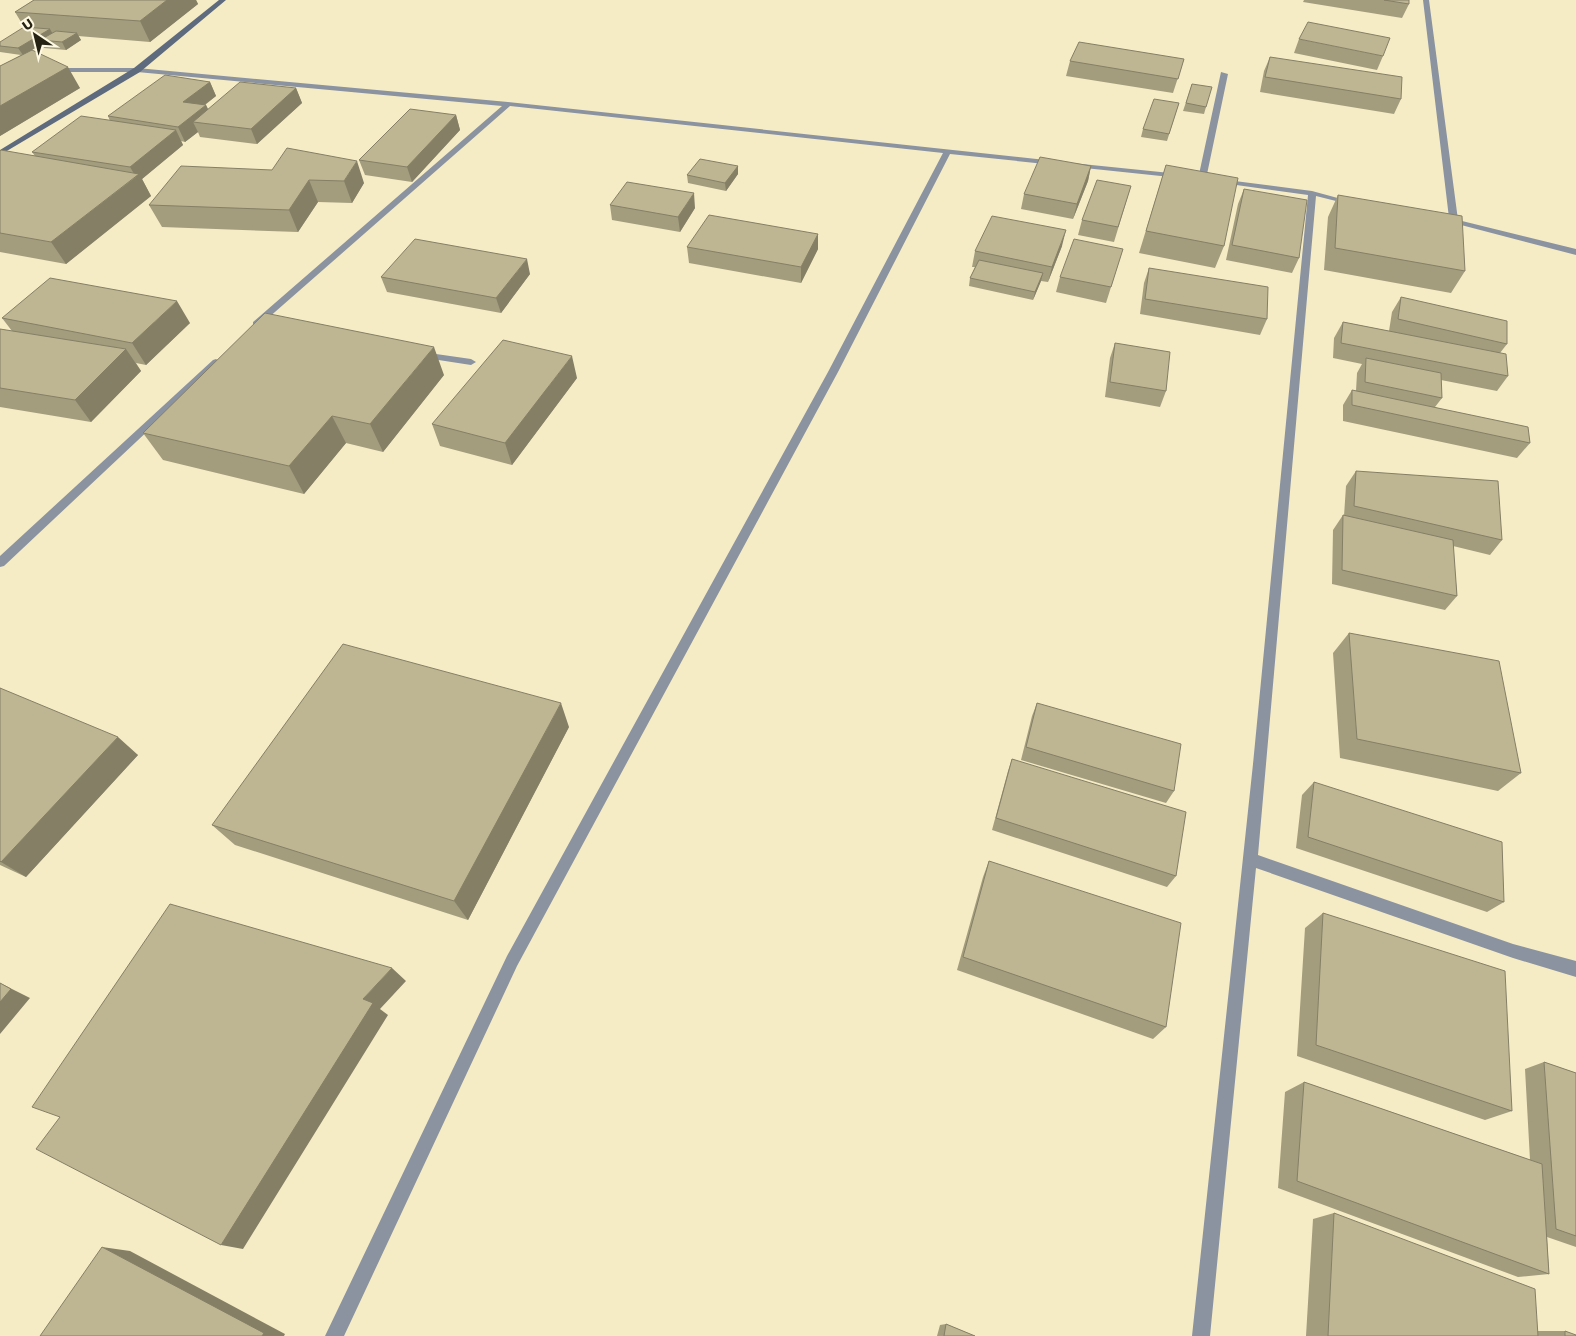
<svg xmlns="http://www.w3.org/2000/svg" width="1576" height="1336" viewBox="0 0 1576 1336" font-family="'Work Sans',sans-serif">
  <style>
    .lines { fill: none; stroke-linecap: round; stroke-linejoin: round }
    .street { fill: #8b93a1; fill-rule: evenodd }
    .secondary { fill: #5e6a7d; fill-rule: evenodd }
    .wall { fill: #a39d7e }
    .shaded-wall { fill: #857f66 }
    .building { fill: #beb692; stroke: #857f66 }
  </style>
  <rect width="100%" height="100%" fill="#f5ecc6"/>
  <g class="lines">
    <path class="street" d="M1423,0H1429L1458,220L1576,249V255L1442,220L1446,217L1449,218Z
      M49,68H137L508,102L1055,161L1059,163L1055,165L950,154L838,372L517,966L344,1336H325L507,956L828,372L943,153L510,106L259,326H253V322L502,106L137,72H52L48,70Z
      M1221,72L1228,74L1206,179L1202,181L1198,179Z
      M1072,163L1180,174L1184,176L1180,178L1075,167H1072Z
      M1219,179L1312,191L1356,203L1352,205L1316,196L1258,855L1513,944L1576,961V977L1513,958L1256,868L1210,1336H1192L1253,764L1308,195L1222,183L1218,181Z
      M422,352L471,359L476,362L471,365L419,357V353Z
      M216,359L221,362L219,364L4,566L0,567V556L213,360Z"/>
    <path class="secondary" d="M219,0H226L140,72L0,155V150L134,68Z"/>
  </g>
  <path class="wall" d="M34,0H196L198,4L150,42L78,36L81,40L66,50L44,48L42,44L32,50L80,88L0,136V66L21,55L0,52V46L24,27L15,12Z
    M1304,0H1409V4L1402,18L1303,2Z
    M1299,39L1383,56L1377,70L1294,53Z
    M1270,57L1401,99L1394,114L1260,92L1264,71Z
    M1184,59L1173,93L1066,76L1070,61Z
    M210,82L216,96L205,105H206L208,109L296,88L302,103L257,144L200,137L198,132L185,142L181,141L183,145L142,179L151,196L66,264L0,252V151L35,156L32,152L110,121L108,116Z
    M1192,84L1206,107L1204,114L1183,111Z
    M1179,103L1167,141L1141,137L1143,129Z
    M456,115L460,130L412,182L365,175L359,160Z
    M1166,165L1224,246L1215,268L1139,253Z
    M738,166V174L726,191L688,183L687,175Z
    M1091,166L1088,181L1073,219L1021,209L1024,194Z
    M272,170L364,183L352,203L318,202L298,232L162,227L149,205Z
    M1131,186L1114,242L1078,235L1082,220Z
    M1244,189L1299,258L1292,273L1226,260L1238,204Z
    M1338,195L1465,271L1451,293L1324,270L1328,217Z
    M610,205L695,208L680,232L612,220Z
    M818,234V249L801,283L689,263L687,247Z
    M1062,246L1048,282L1041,281L1033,300L969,286L970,278L975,267H972L975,251Z
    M1123,249L1106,303L1056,292L1060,277Z
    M1149,268L1267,319L1260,335L1140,314L1144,283Z
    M530,274L501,313L387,292L381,277Z
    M1401,297L1507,344L1500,353L1508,376L1497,391L1441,380L1442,398L1435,407L1530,443L1517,458L1343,421V405L1352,390L1356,391L1357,373L1362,364L1333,358L1334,338L1343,322L1389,331L1392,312Z
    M2,318L190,323L146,365L136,363L141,371L91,422L0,407V329L12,331Z
    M1115,343L1166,391L1160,407L1105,397L1110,358Z
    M444,375L383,452L346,443L304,494L163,460L143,433Z
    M577,378L512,465L440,446L432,424Z
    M1356,471L1502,540L1490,555L1453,546L1457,596L1445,610L1332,584L1333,530L1343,515L1344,516L1346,486Z
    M1349,633L1521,773L1498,791L1340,758L1333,653Z
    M0,688L138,755L26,877L0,865Z
    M1037,703L1174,791L1166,803L1021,760L1032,716Z
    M569,727L468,920L235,845L212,825Z
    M1012,759L1176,876L1167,887L992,830L1008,771Z
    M1314,782L1504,902L1487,912L1296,848L1302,795Z
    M989,861L1166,1027L1153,1039L957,970L983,877Z
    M1323,913L1512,1111L1485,1120L1297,1056L1305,928Z
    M1544,1062L1576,1073V1247L1547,1237L1549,1274L1518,1277L1278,1188L1285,1092L1304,1082L1530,1160L1525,1069Z
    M1334,1213L1538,1331H1565L1576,1336H1306L1313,1219Z
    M946,1324L975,1336H937L940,1325Z"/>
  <path class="shaded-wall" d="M167,0H196L198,4L150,42L140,21Z
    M50,29L54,36L40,40L42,44L23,55L18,48Z
    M77,33L81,40L66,50L62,42Z
    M68,67L80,88L0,136V106Z
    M210,82L216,96L190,116L183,102Z
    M296,88L302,103L257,144L251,129Z
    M206,105L213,120L193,122L198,132L185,142L178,127Z
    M456,115L460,130L412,182L407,167Z
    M176,130L183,145L142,179L151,196L66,264L51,242L136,177L130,167Z
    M357,161L364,183L352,203L344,181Z
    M738,166V174L726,191L725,183Z
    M1091,166L1088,181L1073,219L1077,204Z
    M309,180L318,202L298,232L289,210Z
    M694,193L695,208L680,232L678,217Z
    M1066,230L1062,246L1048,282L1052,267Z
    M818,234V249L801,283V267Z
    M527,259L530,274L501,313L496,298Z
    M1043,273L1041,281L1033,300L1035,292Z
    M177,301L190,323L146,365L132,343Z
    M434,347L444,375L383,452L370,424Z
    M126,349L141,371L91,422L75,400Z
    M572,356L577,378L512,465L505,443Z
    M332,416L346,443L304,494L289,466Z
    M561,703L569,727L468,920L454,901Z
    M118,737L138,755L26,877L1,862Z
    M392,968L406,981L380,1009L388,1015L243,1249L221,1245L363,999Z
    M0,983L30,998L0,1034Z
    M102,1247L130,1251L285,1334L284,1336H262Z"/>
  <path class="building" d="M34,0H167L140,21L15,12Z
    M1384,0H1409V4Z
    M1308,22L1390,38L1383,56L1299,39Z
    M24,27L50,29L18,48L0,46V42Z
    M56,31L77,33L62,42L40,40Z
    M1079,42L1184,59L1178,79L1070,61Z
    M32,50L68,67L0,106V66Z
    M1270,57L1402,77L1401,99L1265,77Z
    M165,75L210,82L183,102L206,105L178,127L108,116Z
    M240,82L296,88L251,129L193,122Z
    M1192,84L1212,87L1206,107L1186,103Z
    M1154,99L1179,103L1169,134L1143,129Z
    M410,109L456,115L407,167L359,160Z
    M81,116L176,130L130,167L32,152Z
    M287,148L357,161L344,181L309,180L289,210L149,205L181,166L272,170Z
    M1,150L139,174L51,242L0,233V151Z
    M1040,157L1091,166L1077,204L1024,194Z
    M700,159L738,166L725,183L687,175Z
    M1166,165L1238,178L1224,246L1146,231Z
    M1097,180L1131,186L1118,227L1082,220Z
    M627,182L694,193L678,217L610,205Z
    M1244,189L1307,200L1299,258L1232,245Z
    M1338,195L1462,216L1465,271L1335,248Z
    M709,215L818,234L801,267L687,247Z
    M992,216L1066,230L1052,267L975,251Z
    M415,239L527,259L496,298L381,277Z
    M1074,239L1123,249L1111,287L1060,277Z
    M979,260L1043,273L1035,292L970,278Z
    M1149,268L1268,287L1267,319L1145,299Z
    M50,278L177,301L132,343L2,318Z
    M1401,297L1507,321V344L1398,319Z
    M265,313L434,347L370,424L332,416L289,466L143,433Z
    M1343,322L1506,354L1508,376L1341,343Z
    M0,329L126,349L75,400L0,388Z
    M503,340L572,356L505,443L432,424Z
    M1115,343L1170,352L1166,391L1110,382Z
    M1366,358L1441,373L1442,398L1365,382Z
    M1352,390L1528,427L1530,443L1352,405Z
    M1356,471L1498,481L1502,540L1354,506Z
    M1343,515L1453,540L1457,596L1342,570Z
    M1349,633L1499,661L1521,773L1357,739Z
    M343,644L561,703L454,901L212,825Z
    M0,688L118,737L1,862L0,861Z
    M1037,703L1181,744L1174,791L1026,747Z
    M1012,759L1186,812L1176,876L996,818Z
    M1314,782L1502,842L1504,902L1308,837Z
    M989,861L1181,923L1166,1027L963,957Z
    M170,904L392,968L363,999L373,1003L221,1245L36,1149L60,1117L32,1107Z
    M1323,913L1505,971L1512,1111L1316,1045Z
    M0,983L11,989L0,1002Z
    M1544,1062L1576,1073V1236L1556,1229Z
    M1304,1082L1542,1164L1549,1274L1297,1181Z
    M1334,1213L1535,1289L1538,1336H1328Z
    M102,1247L264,1333L262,1336H40Z
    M946,1324L975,1336H944Z
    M1565,1331L1576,1335V1336H1565Z"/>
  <g transform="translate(35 35) rotate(325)" stroke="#fef9e2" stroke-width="4" paint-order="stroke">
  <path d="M0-4L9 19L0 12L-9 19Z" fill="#262315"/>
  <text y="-8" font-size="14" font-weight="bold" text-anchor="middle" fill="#262315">U</text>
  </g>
</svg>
